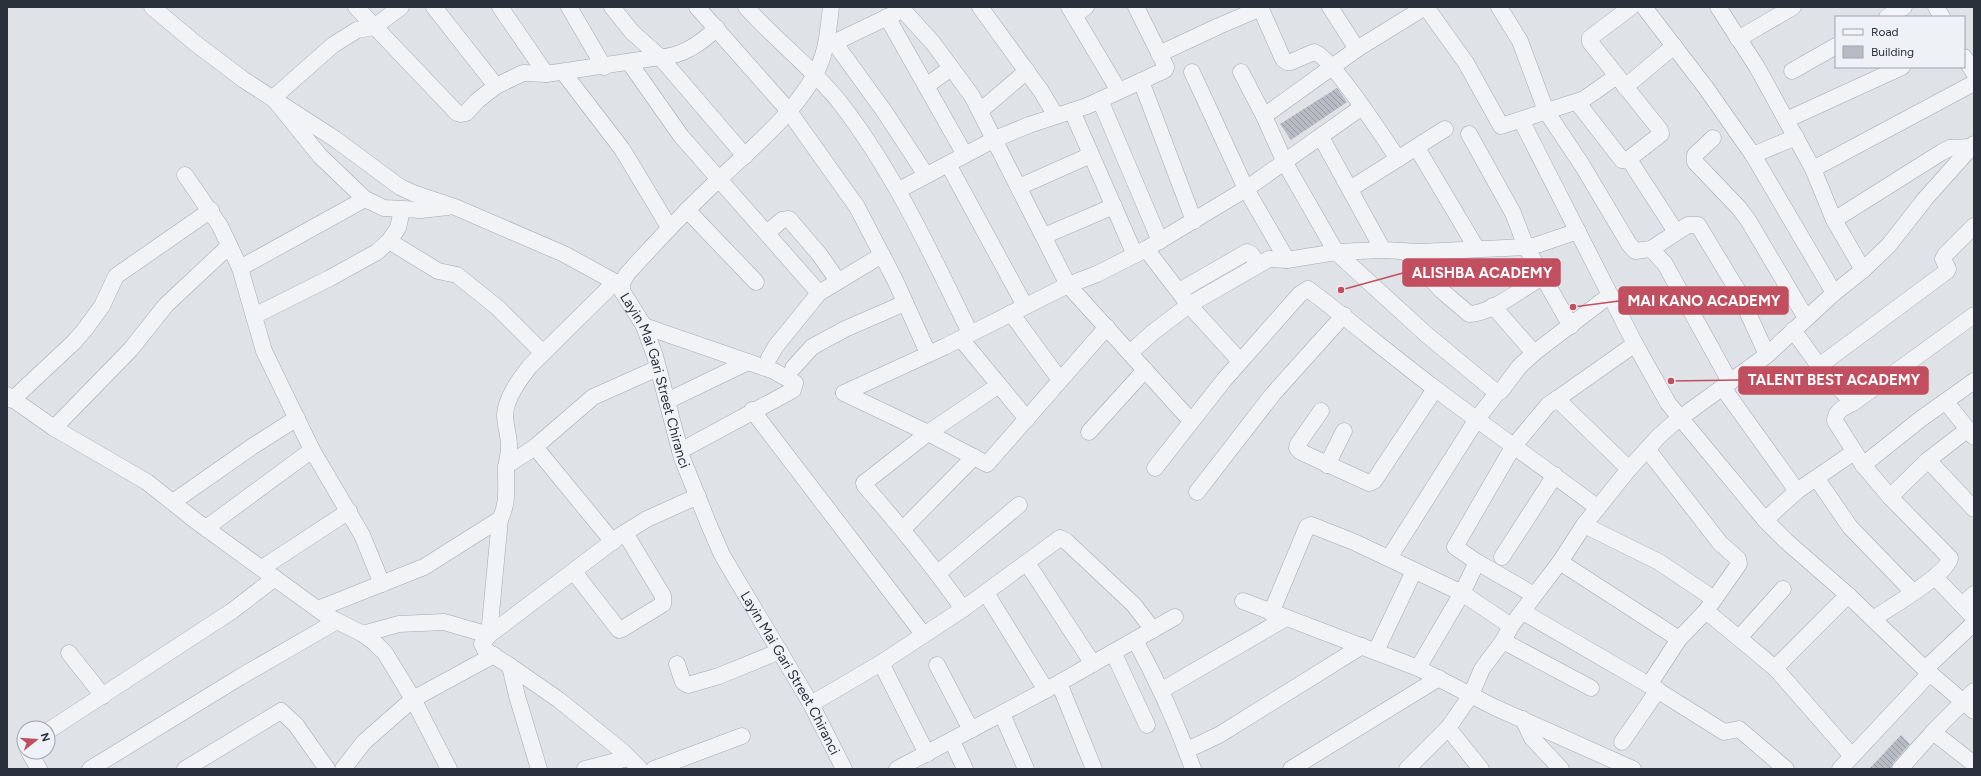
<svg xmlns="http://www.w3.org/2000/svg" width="1981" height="776" viewBox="0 0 1981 776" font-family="Figtree,sans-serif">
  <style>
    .building { fill: url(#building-back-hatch) }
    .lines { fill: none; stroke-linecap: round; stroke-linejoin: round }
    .minor-casing { stroke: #a5a9b0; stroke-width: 17 }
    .minor { stroke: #f1f3f6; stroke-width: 16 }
    .labels { text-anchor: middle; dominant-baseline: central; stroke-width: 4; stroke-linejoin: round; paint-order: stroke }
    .street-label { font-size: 14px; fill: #2a303c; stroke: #eef1f5 }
    .leader { fill: none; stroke: #c14f5f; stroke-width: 1.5 }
    .callout-dot { fill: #c14f5f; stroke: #eef1f5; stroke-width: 1.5 }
    .callout { fill: #c14f5f; stroke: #c14f5f; stroke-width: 1.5 }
    .callout-label { font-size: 15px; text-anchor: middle; font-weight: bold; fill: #fff }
  </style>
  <defs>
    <pattern id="building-back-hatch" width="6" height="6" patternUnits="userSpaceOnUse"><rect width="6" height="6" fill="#b7bbc3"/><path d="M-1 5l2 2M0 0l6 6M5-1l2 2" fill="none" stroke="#9598a0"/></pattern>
  </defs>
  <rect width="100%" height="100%" fill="#dfe2e7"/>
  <path class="building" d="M1337,88L1347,102L1291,140L1280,124Z
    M1901,735L1910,744L1893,763L1891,769H1869Z"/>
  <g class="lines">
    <g class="minor-casing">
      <g id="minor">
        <path d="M152,7L195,43L244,80L335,139L400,187L413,193L455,207L564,254L615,282L622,283"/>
        <path d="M356,7L457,113L461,114L466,113L477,101L496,86L523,73L546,74L660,57C682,57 701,43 717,28"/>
        <path d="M434,7L496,86"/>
        <path d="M500,7L546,74"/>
        <path d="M569,7L604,67"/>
        <path d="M612,7L632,32L660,57L745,156"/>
        <path d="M697,7L788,110L857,207L895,280L928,353"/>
        <path d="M746,7C776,41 813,68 841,104C895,174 932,255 970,333"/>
        <path id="s1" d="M831,7C828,31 827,53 815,74C795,113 749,151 717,181C685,211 656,242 627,274L622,283V291L644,326L655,356L682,458L709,525L722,555L811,704L844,769"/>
        <path d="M980,7L1041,91L1056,116"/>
        <path d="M1069,7L1119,91"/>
        <path d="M1260,7L1283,59L1287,62H1291L1314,52C1331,56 1385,140 1398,159"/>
        <path d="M1330,7L1357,49"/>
        <path d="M1426,7L1466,63L1501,126L1584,99L1617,76"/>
        <path d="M1499,7L1520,41L1546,111L1582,165L1629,244L1635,251L1651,249L1688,225H1698L1738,291L1767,355"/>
        <path d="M1644,7L1706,88L1753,155L1834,293"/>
        <path d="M1718,7L1757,67L1813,169L1834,220L1863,270"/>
        <path d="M1936,7L1942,17"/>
        <path d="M903,10L933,43L972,96L1068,285L1191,421"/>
        <path d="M1074,15L1086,7"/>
        <path d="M887,17L965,155"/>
        <path d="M1887,17L1904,7"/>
        <path d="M1738,39L1793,7"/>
        <path d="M834,42L884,111L926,175"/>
        <path d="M827,46L896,13"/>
        <path d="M1159,54L1219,26L1261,8"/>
        <path d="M1964,57L1974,73"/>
        <path d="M629,62L681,136L819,293"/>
        <path d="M1792,71L1836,46"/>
        <path d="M563,72L622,149L669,227"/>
        <path d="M1192,72L1246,189L1287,260"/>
        <path d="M1241,72L1264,116L1285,163L1336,252L1427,335L1497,393"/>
        <path d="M1141,81L1194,221"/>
        <path d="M926,86L951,68"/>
        <path d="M1625,87L1674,46"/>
        <path d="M1100,100L1160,241"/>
        <path d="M1577,102L1622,160L1630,161"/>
        <path d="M980,111L1027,71"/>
        <path d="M1072,111L1135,255"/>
        <path d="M1264,116L1357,49L1425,7"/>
        <path d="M1521,120L1635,344L1668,403L1765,520L1786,541L1848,595L1925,669L1974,711"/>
        <path d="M1786,120L1902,67"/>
        <path d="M1469,134L1513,213L1526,247L1571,326"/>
        <path d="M1321,137L1383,250"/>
        <path d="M1713,138L1695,155V162L1739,208L1748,220L1806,318"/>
        <path d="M1417,148L1477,249"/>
        <path d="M1753,155L1796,137"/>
        <path d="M1630,161V158L1661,134L1660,130L1590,42V38L1631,7"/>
        <path d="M1630,161L1676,232"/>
        <path d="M948,164L1025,306"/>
        <path d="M1813,169L1974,83"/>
        <path d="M185,175L220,226L240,268L264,351L312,450L362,535L382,584"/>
        <path d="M1019,187L1091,155"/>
        <path d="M1350,189L1445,129"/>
        <path d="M899,190L995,139L1029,125L1087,106L1165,70L1166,67L1136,7"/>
        <path d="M365,199L320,156L273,98L333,45L357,30L374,27L401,7"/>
        <path d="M687,210L756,282"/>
        <path d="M1834,220L1942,152L1950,148L1972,147"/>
        <path d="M767,233L782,220L789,219L819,254L838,281"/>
        <path d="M1044,236L1114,206"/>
        <path d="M389,241L438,271L457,275L498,308L543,353"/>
        <path d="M1146,249L1189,305L1240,361"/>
        <path d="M1651,249L1665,264L1730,382"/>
        <path d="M1406,252L1442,291L1469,314C1491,314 1524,287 1544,276"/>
        <path d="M240,268L365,199L384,208L421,210L448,207"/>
        <path d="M1179,291L1247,252L1251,254L1258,264"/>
        <path d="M1493,306L1534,353"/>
        <path d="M1011,313L1060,380"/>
        <path d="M254,316L330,278L377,252L389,241L398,228L402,210"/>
        <path d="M644,326L774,371L795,383L793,390L680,451"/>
        <path d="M1793,330L1819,366L1853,403"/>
        <path d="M961,339L1027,419"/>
        <path d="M1130,353L1152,333L1189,305L1269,259L1287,260L1336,252L1383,250L1420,252L1526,247L1537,245L1578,231"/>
        <path d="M769,358L776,346L819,293L882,255"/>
        <path d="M1819,366L1947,271L1948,269L1943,259L1945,255L1974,226"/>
        <path d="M793,368L812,347L845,329L905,303"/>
        <path d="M1723,388L1797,491"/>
        <path d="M844,393L944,347L1068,285L1097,274L1146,249L1246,189L1362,107"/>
        <path d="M844,393L928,433L987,464L1107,327"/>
        <path d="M7,395L54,428L147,482L196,521L327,616L363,634L376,644L385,653L413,699L449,769"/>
        <path d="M12,400L74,342L86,328L102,306L116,276L211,210"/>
        <path d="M667,401L748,362"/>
        <path d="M1946,402L1974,437"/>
        <path d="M752,410L923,634"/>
        <path d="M1321,411L1298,444L1297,448L1301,452L1369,483L1374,481L1435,389"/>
        <path d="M54,428L131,349L166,305L229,246"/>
        <path d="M1089,432L1145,370"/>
        <path d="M535,447L613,542"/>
        <path d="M1647,449L1720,543L1738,559L1739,564L1706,611L1679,639L1649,685"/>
        <path d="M1928,460L1974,509"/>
        <path d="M1327,465L1344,431"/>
        <path d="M1863,465L1922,418L1974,381"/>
        <path d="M506,466L535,447L593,397L658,368"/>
        <path d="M1155,468L1224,380L1300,294L1308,289C1352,322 1393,357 1437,390C1490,430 1545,468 1598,508"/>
        <path d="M1629,469L1557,399L1635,344"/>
        <path d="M1817,479L1850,527L1913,592"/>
        <path d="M1197,492L1273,394L1344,315"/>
        <path d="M1890,497L1928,460L1967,430"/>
        <path d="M173,502L253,446L297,418"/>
        <path d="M1765,520L1797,491L1854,452"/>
        <path d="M1584,525L1659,562L1714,599"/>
        <path d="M206,528L312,450"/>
        <path d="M903,529L974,457"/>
        <path d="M1502,557L1555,475"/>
        <path d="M1389,558L1477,419L1497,393L1501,391L1519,367L1534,353L1610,295"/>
        <path d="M1560,562L1679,639"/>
        <path d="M1027,563L1093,664"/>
        <path d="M262,568L349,511"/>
        <path d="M574,572L619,630L622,629L663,604V596L625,533"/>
        <path d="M938,573L1019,505"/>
        <path d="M1935,577L1974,618"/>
        <path d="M986,593L1046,690"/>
        <path d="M1534,595L1477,562L1455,547L1513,447L1548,405L1557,399"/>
        <path d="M1243,601L1418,668L1494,707L1633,769"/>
        <path d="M1963,604L1974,594"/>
        <path d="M318,609L424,567L500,519C508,504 506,490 506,473C506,464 509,455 509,446C509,435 505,425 505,415C506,397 520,379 530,366L615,282"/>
        <path d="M963,609C933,566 900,526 865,486L864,483L928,433L999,385"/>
        <path d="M1706,611L1775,668L1852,756"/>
        <path d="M1523,612L1649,685L1724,732L1739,729L1786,769"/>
        <path d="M1271,613L1307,527L1311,525L1354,542L1462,593L1511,626"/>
        <path d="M1873,619C1889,608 1947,575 1950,558L1890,497L1863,465L1835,421C1835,411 1844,407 1853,403L1974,315"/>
        <path d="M363,634L399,624L444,622L489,635L500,519"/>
        <path d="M1739,638L1783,589"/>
        <path d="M1135,640C1158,682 1177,724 1193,769"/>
        <path d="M1503,641L1591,688"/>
        <path d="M1376,651L1414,571"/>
        <path d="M1113,652L1147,725"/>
        <path d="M69,653L103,696"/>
        <path d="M881,663L927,754"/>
        <path d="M677,664L683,682L688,685L719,676L780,651"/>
        <path d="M937,665L971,730"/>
        <path d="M510,666L517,696L539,769"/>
        <path d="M1418,668L1462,593L1477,562"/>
        <path d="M1775,668L1848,595"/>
        <path d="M1925,669L1974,623"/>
        <path d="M1059,683L1094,769"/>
        <path d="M1162,690L1286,618"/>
        <path d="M811,704L881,663L963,609L1060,538L1066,541L1134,605L1153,630"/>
        <path d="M1002,714L1026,769"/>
        <path d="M1523,719L1532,738L1561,769"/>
        <path d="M1448,728L1481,769"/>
        <path d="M48,731L232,611L275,578"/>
        <path d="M1933,732L1974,764"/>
        <path d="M952,741L965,769"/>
        <path d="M1622,742L1658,690"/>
        <path d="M1187,750L1219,735L1362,646"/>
        <path d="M29,752L39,769"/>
        <path d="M90,769L240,677L337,621"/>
        <path d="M185,769L281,711L296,725L327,769"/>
        <path d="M343,769L364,742L413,699L494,655"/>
        <path d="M585,769L628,758"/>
        <path d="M640,769L622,751L559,700L510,666L485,650L482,644L489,635L621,535L647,519L698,496"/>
        <path d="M654,769L742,736"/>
        <path d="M897,769L1059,683L1175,617"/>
        <path d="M1291,769L1439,678"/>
        <path d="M1407,769L1448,728L1471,695L1482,669L1503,641L1511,626L1560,562L1584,525L1629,469L1659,436L1676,421L1767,355L1834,293L1863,270L1889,245L1925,199L1974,144"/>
        <path d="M1840,769L1930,673"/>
        <path d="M1900,769L1933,732L1974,691"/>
      </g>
    </g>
    <use href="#minor" class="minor"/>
  </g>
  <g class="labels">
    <g class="street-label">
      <text stroke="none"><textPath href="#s1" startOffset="459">Layin Mai Gari Street Chiranci</textPath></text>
      <text stroke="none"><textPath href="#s1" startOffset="783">Layin Mai Gari Street Chiranci</textPath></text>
    </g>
  </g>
  <path class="leader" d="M1341 290L1403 273M1573 307L1619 301M1671 381L1739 380"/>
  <g class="callout-dot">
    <circle cx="1341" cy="290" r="4"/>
    <circle cx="1573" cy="307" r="4"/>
    <circle cx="1671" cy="381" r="4"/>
  </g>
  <g class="callout">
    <rect x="1403" y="259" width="157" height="27" rx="4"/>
    <rect x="1619" y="287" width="169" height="27" rx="4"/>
    <rect x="1739" y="367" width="189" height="27" rx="4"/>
  </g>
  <g class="callout-label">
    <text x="1482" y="278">ALISHBA ACADEMY</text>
    <text x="1704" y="306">MAI KANO ACADEMY</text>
    <text x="1834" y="385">TALENT BEST ACADEMY</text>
  </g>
  <rect width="1981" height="776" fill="none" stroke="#2a303c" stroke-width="16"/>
  <rect x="1835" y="16" width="130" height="52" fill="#eef1f5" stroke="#a0a4ab"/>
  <rect x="1843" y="29" width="20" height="6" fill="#f1f3f6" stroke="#a0a4ab"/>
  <text x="1871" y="36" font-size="12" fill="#2a303c">Road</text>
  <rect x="1843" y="46" width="20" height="12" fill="#b7bbc3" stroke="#a0a4ab"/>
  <text x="1871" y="56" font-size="12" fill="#2a303c">Building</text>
  <g transform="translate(36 740) rotate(73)"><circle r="19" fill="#eef1f5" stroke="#a0a4ab"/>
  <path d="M0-3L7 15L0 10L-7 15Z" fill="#c14f5f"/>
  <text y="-6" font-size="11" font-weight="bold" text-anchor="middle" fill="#2a303c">N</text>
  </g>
</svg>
